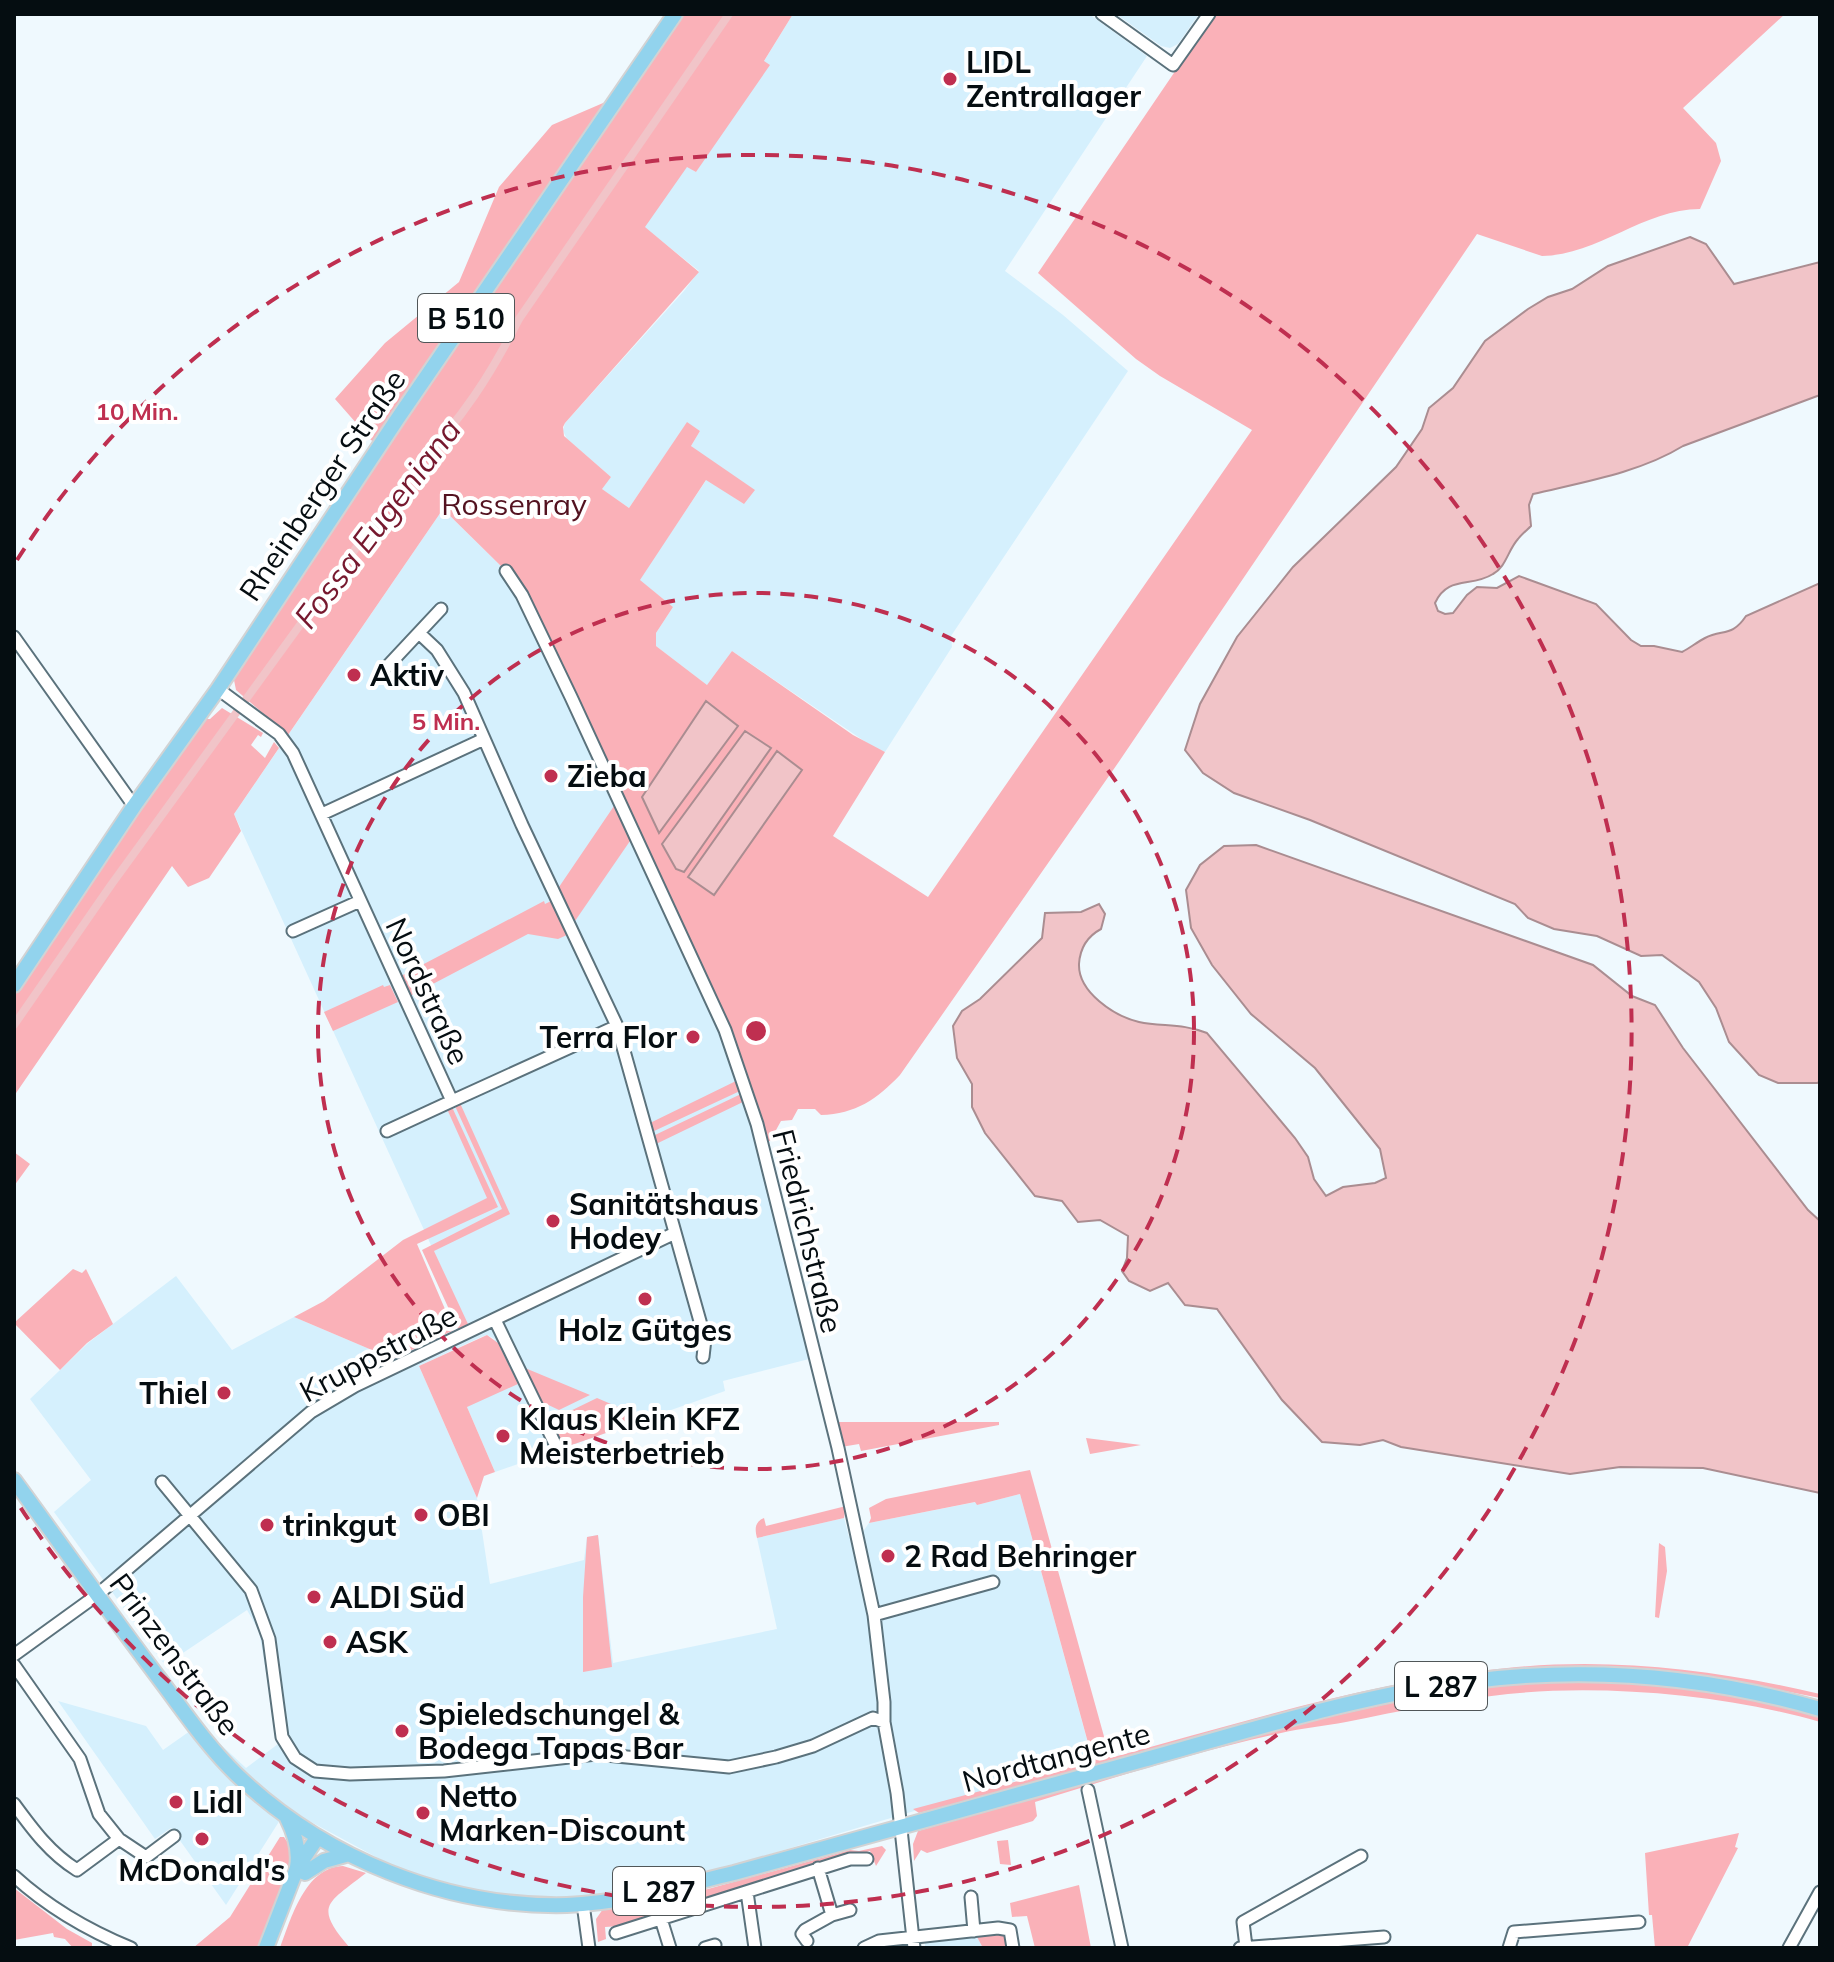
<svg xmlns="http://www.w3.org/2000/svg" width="1834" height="1962" viewBox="0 0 1834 1962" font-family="Mulish,sans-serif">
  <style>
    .built { fill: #d5f0fd }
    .green { fill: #fab1b8 }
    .water { fill: #f1c4c8; stroke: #aa8d91; stroke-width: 2 }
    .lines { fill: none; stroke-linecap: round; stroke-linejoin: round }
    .canal { stroke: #f1c4c8; stroke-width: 8 }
    .minor-casing { stroke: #5b727c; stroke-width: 15 }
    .major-casing { stroke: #d2d3d4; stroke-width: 18 }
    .minor { stroke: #fff; stroke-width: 11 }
    .major { stroke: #92d3ed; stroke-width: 14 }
    .ring { fill: none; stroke: #bf2f50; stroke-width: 4; stroke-dasharray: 14 10 }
    .poi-dot { fill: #bf2f50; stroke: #fff; stroke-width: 3 }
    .labels { text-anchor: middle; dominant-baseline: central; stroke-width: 8; stroke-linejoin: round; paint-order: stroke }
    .shield { fill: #fff; stroke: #505658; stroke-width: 2 }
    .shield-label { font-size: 28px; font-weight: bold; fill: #050d11 }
    .poi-label { font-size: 30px; font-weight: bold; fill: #050d11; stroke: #fff; text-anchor: start }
    .street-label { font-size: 30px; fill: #050d11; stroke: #fff }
    .park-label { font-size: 30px; fill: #531220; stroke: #fff }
    .water-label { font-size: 32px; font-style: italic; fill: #76182e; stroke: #fff }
    .centre { fill: #bf2f50; stroke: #fff; stroke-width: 4 }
    .ring-label { font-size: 24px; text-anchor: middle; font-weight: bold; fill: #bf2f50; stroke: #fff; stroke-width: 8; stroke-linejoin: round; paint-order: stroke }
  </style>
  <rect width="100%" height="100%" fill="#eff9fe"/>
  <path class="built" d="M793,14H1089L1147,56L1005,271L1063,315L1128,371L951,636L952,647L885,752L873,747L732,651L708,686L656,646V633L673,607L639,580L707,479L744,504L691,446L700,431L687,423L629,508L600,488L611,477L567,439L563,431L565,423L684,291L699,271L644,227L687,166L696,172Z
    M1116,14H1199L1178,44L1170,48L1161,46Z
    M443,509L506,571L522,595L747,1090L813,1358L723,1381L725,1391L495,1472L467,1407L495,1339L487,1335L481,1337L419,1366L477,1498L490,1584L584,1560L587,1537L598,1535L613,1663L777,1629L757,1538L844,1518L849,1537L862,1533L869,1523L976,1502L977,1505L1020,1494L1092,1758L646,1891L580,1900L511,1899L448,1888L389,1864L287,1809L226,1905L171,1828L155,1839L58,1701L146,1726L163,1750L190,1731L204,1729L246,1768L278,1744L259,1631L247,1610L165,1665L54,1512L91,1480L30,1399L88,1343L176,1276L232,1350L294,1317L393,1359L467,1324L234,814Z
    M977,1937L983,1948H925V1943Z"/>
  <path class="green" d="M675,14H793L764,61L770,65L696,172L687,167L645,227L699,272L565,423L563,427L564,436L611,477L602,489L629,508L687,422L700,431L691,446L755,490L744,504L706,480L640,580L673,607L656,633V646L707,685L732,651L853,735L885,752L833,836L928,897L1252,430L1160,376L1136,359L1038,273L1214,14H1785L1683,108L1716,143L1721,161L1700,209C1644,209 1598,255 1542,256L1477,234L1118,763L900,1075C877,1099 856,1114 821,1115L815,1109H798L792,1120L781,1121L770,1141L766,1142L725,1030L506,571L443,509L288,735L236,690L234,680L383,448L371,440L335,399L385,343L459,282L499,187L552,125L617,97Z
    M222,708L263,733L261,737L258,735L251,745L265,758L274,742L279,748L234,814L241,831L209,878L188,887L172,866L14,1096V991L203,719H210Z
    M614,806L630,841L575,921L559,887Z
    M544,901L545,904L551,901L567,935L558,939L528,934L410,996L401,976Z
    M383,985L384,987L390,985L398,1002L333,1031L324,1012Z
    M738,1080L740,1091L652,1132L650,1123Z
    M741,1094L745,1101L656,1144L655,1135Z
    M460,1103L510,1214L434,1251L468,1324L458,1329L422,1250L502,1209L455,1106Z
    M452,1107L498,1207L417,1244L454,1330L393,1359L294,1317L324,1301L403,1240L487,1198L447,1109Z
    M14,1152L30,1164L14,1186Z
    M73,1269L82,1273L86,1269L113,1324L87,1343L60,1370L14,1323Z
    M487,1335L498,1343L518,1384L467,1407L495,1472L484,1476L477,1498L419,1366Z
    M525,1368L590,1395L559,1410L540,1401Z
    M597,1398L646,1419L563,1448L555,1432L563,1423L562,1415Z
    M834,1422H999V1425L861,1451L859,1444L841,1447Z
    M1086,1438L1141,1445L1090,1454Z
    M1030,1470L1110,1758C1241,1723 1371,1681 1507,1668C1613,1657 1717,1670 1820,1694V1698L1729,1680L1635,1669L1548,1668L1449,1677L919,1813L913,1809L1093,1761L1020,1494L977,1505L975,1502L869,1523L871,1518L869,1508L886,1499Z
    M846,1506L844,1518L757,1538C755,1530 754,1522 764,1518L766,1526Z
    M598,1535L612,1667L583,1672V1597L587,1537Z
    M1659,1543L1665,1547L1667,1571L1659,1618L1655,1617Z
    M1558,1680L1643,1682L1744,1695L1820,1715V1722C1727,1695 1604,1684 1508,1694C1453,1700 1400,1711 1346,1722C1324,1726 1302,1728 1281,1733C1198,1751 1116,1777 1035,1802L1037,1816L1033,1821L927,1853L921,1850L914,1861L913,1844L918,1831C1014,1803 1110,1776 1206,1750C1322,1717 1437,1687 1558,1680Z
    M1739,1833L1735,1847L1738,1848L1687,1948H1655L1652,1915H1649L1645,1853Z
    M280,1837H284L290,1846H295L291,1873L258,1948H193L230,1917Z
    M1008,1840L1011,1865L1000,1864L997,1841Z
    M882,1846L886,1850L876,1866L870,1851L636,1925L605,1927L606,1939L598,1942L596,1919L603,1909L708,1889L850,1850L859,1851Z
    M343,1866L366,1873C327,1904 313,1905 350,1948H280C291,1919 305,1867 343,1866Z
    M1079,1885L1091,1948H1035L1027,1916L1012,1917L1010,1903Z
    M14,1888L67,1929L92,1943V1948H73L65,1939L54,1937L53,1933L14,1940Z
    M1005,1933L1009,1948H983L977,1937Z"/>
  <path class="water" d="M1690,237L1706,244L1734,284L1820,262V395L1683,446C1639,473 1583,482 1533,494L1529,505L1531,526C1527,530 1522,534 1518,539C1508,550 1506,567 1493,574C1471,588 1448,575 1435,603L1438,611L1445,614L1453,613L1467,595L1477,587L1497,588L1519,576L1596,604L1631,640L1641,646H1654L1682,652C1690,648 1697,642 1705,638C1723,629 1732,637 1746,616L1820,583V1082L1817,1083H1778L1759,1075L1729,1042L1716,1008L1699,982L1662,955L1641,956L1597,936L1554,929L1528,918L1515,904L1310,820L1234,793L1203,773L1185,750L1200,704L1237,637L1293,567L1396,467L1422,429L1429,408L1453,388L1485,341L1528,309L1548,297L1572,289L1608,266Z
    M706,701L738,726L659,833L642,797Z
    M745,731L771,748L684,872L676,869L662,844Z
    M777,751L802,770L714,895L688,877Z
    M1256,845L1593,965L1632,996L1655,1005L1683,1048L1808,1210L1820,1221V1493L1703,1468L1620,1467L1570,1474L1401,1447L1383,1440L1360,1445L1322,1442L1282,1400L1217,1309L1185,1305L1168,1283L1150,1291L1129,1281L1122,1271L1127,1258L1128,1236L1100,1220L1078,1222L1062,1201L1035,1196L985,1133L972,1107V1084L957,1058L953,1026L962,1011L980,999L1042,938L1045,913L1081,912L1099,904L1105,914L1101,929C1088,936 1080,948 1079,964C1078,992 1114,1016 1139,1022C1162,1027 1182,1023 1207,1033L1295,1138L1308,1157L1314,1179L1326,1196L1343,1187L1375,1183L1386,1178L1380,1149L1315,1068L1251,1014L1212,965L1191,928L1186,890L1200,865L1224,846Z"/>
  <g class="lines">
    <path class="canal" d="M14,1025L111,885L417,464C461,422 492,372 519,319L729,14"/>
    <g class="minor-casing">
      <path id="minor" d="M1102,14L1173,65L1209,14
        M506,571L522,595L571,697L725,1030L757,1124L838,1448L874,1615L884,1702V1722L897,1793L914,1948
        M419,633L437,650L464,693L522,825L617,1026L705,1339L703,1357
        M14,637L134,806
        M383,671L441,609
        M218,689L279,734L293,753L452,1101L617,1026
        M322,814L484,739
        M293,931L360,901
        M387,1131L452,1101
        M495,1320L557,1448
        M162,1482L251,1590L269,1639L282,1737L295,1758L315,1771L350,1774L444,1771L596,1754L729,1767L776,1757L813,1746L873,1718L884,1722
        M874,1615L993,1582
        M14,1655L97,1595L311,1412L355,1386L675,1233
        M14,1665L80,1759L99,1814L119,1839L146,1857L174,1836
        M1088,1790L1122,1948
        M14,1804C33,1830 50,1853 77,1870L119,1839
        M818,1868L832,1915
        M14,1876C49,1908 87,1930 131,1948
        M747,1892L755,1948
        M971,1897L974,1931
        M583,1904L589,1948
        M661,1919L670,1948
        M616,1933L850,1859H867
        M807,1941L802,1934L805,1930L832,1915L850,1910
        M1246,1947L1243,1922L1361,1856
        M705,1948L715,1945
        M864,1948L879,1941L998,1928L1010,1930L1013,1948
        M1240,1948L1384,1937
        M1509,1948L1514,1932L1639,1922
        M1789,1948L1820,1892"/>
    </g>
    <g class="major-casing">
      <path id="major" d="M14,985L134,806L218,689L398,418L675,14
        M14,1480C63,1547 111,1615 161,1681C185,1713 208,1747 237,1775C324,1858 446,1908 567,1905C623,1903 679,1886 734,1873C870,1836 1006,1798 1143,1760C1251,1730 1360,1695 1472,1681C1590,1666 1706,1676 1820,1709
        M287,1818C295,1834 300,1850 297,1867
        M305,1873L324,1861L349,1854
        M266,1948L297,1868L317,1838"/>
    </g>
    <use href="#minor" class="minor"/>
    <use href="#major" class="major"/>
  </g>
  <g class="ring">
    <circle cx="756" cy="1031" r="438"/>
    <path d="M17 560A876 876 0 1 1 17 1502"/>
  </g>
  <g class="poi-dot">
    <circle cx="950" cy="79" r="8"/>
    <circle cx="354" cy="675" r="8"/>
    <circle cx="551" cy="776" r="8"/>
    <circle cx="693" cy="1037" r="8"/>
    <circle cx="553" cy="1221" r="8"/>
    <circle cx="645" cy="1299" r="8"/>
    <circle cx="224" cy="1393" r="8"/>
    <circle cx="503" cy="1436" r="8"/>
    <circle cx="421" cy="1515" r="8"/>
    <circle cx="267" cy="1525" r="8"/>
    <circle cx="888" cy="1556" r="8"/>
    <circle cx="314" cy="1597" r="8"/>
    <circle cx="330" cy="1642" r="8"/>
    <circle cx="402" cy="1731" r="8"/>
    <circle cx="176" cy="1802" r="8"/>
    <circle cx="423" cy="1813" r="8"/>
    <circle cx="202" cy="1839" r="8"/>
  </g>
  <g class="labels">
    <g class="shield">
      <rect x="418" y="294" width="96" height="48" rx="6"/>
      <rect x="1395" y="1662" width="92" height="48" rx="6"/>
      <rect x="613" y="1867" width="92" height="48" rx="6"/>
    </g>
    <g class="shield-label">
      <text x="466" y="318">B 510</text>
      <text x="1441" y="1686">L 287</text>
      <text x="659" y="1891">L 287</text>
    </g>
    <g class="poi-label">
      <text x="966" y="62">LIDL<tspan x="966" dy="34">Zentrallager</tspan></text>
      <text x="370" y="675">Aktiv</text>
      <text x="567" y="776">Zieba</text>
      <text x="677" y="1037" text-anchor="end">Terra Flor</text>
      <text x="569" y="1204">Sanitätshaus<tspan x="569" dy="34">Hodey</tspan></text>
      <text x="645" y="1330" text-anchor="middle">Holz Gütges</text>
      <text x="208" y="1393" text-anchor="end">Thiel</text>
      <text x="519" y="1419">Klaus Klein KFZ<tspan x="519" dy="34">Meisterbetrieb</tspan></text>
      <text x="437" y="1515">OBI</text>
      <text x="283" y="1525">trinkgut</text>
      <text x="904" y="1556">2 Rad Behringer</text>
      <text x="330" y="1597">ALDI Süd</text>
      <text x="346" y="1642">ASK</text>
      <text x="418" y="1714">Spieledschungel &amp;<tspan x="418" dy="34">Bodega Tapas Bar</tspan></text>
      <text x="439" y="1796">Netto<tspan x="439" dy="34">Marken-Discount</tspan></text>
      <text x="192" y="1802">Lidl</text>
      <text x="202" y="1870" text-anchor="middle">McDonald's</text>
    </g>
    <g class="street-label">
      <text transform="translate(322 485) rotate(-56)">Rheinberger Straße</text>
      <text transform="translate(428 991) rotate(65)">Nordstraße</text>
      <text transform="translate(808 1231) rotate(76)">Friedrichstraße</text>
      <text transform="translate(378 1353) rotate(-28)">Kruppstraße</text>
      <text transform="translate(175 1654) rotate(53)">Prinzenstraße</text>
      <text transform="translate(1056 1757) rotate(-15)">Nordtangente</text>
    </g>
    <g class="park-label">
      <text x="514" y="504">Rossenray</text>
    </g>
    <g class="water-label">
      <text transform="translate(377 523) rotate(-53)">Fossa Eugeniana</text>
    </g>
  </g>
  <circle cx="756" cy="1031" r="12" class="centre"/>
  <g class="ring-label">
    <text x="137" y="420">10 Min.</text>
    <text x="446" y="730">5 Min.</text>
  </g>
  <rect width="1834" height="1962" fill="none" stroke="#050d11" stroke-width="32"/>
</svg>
